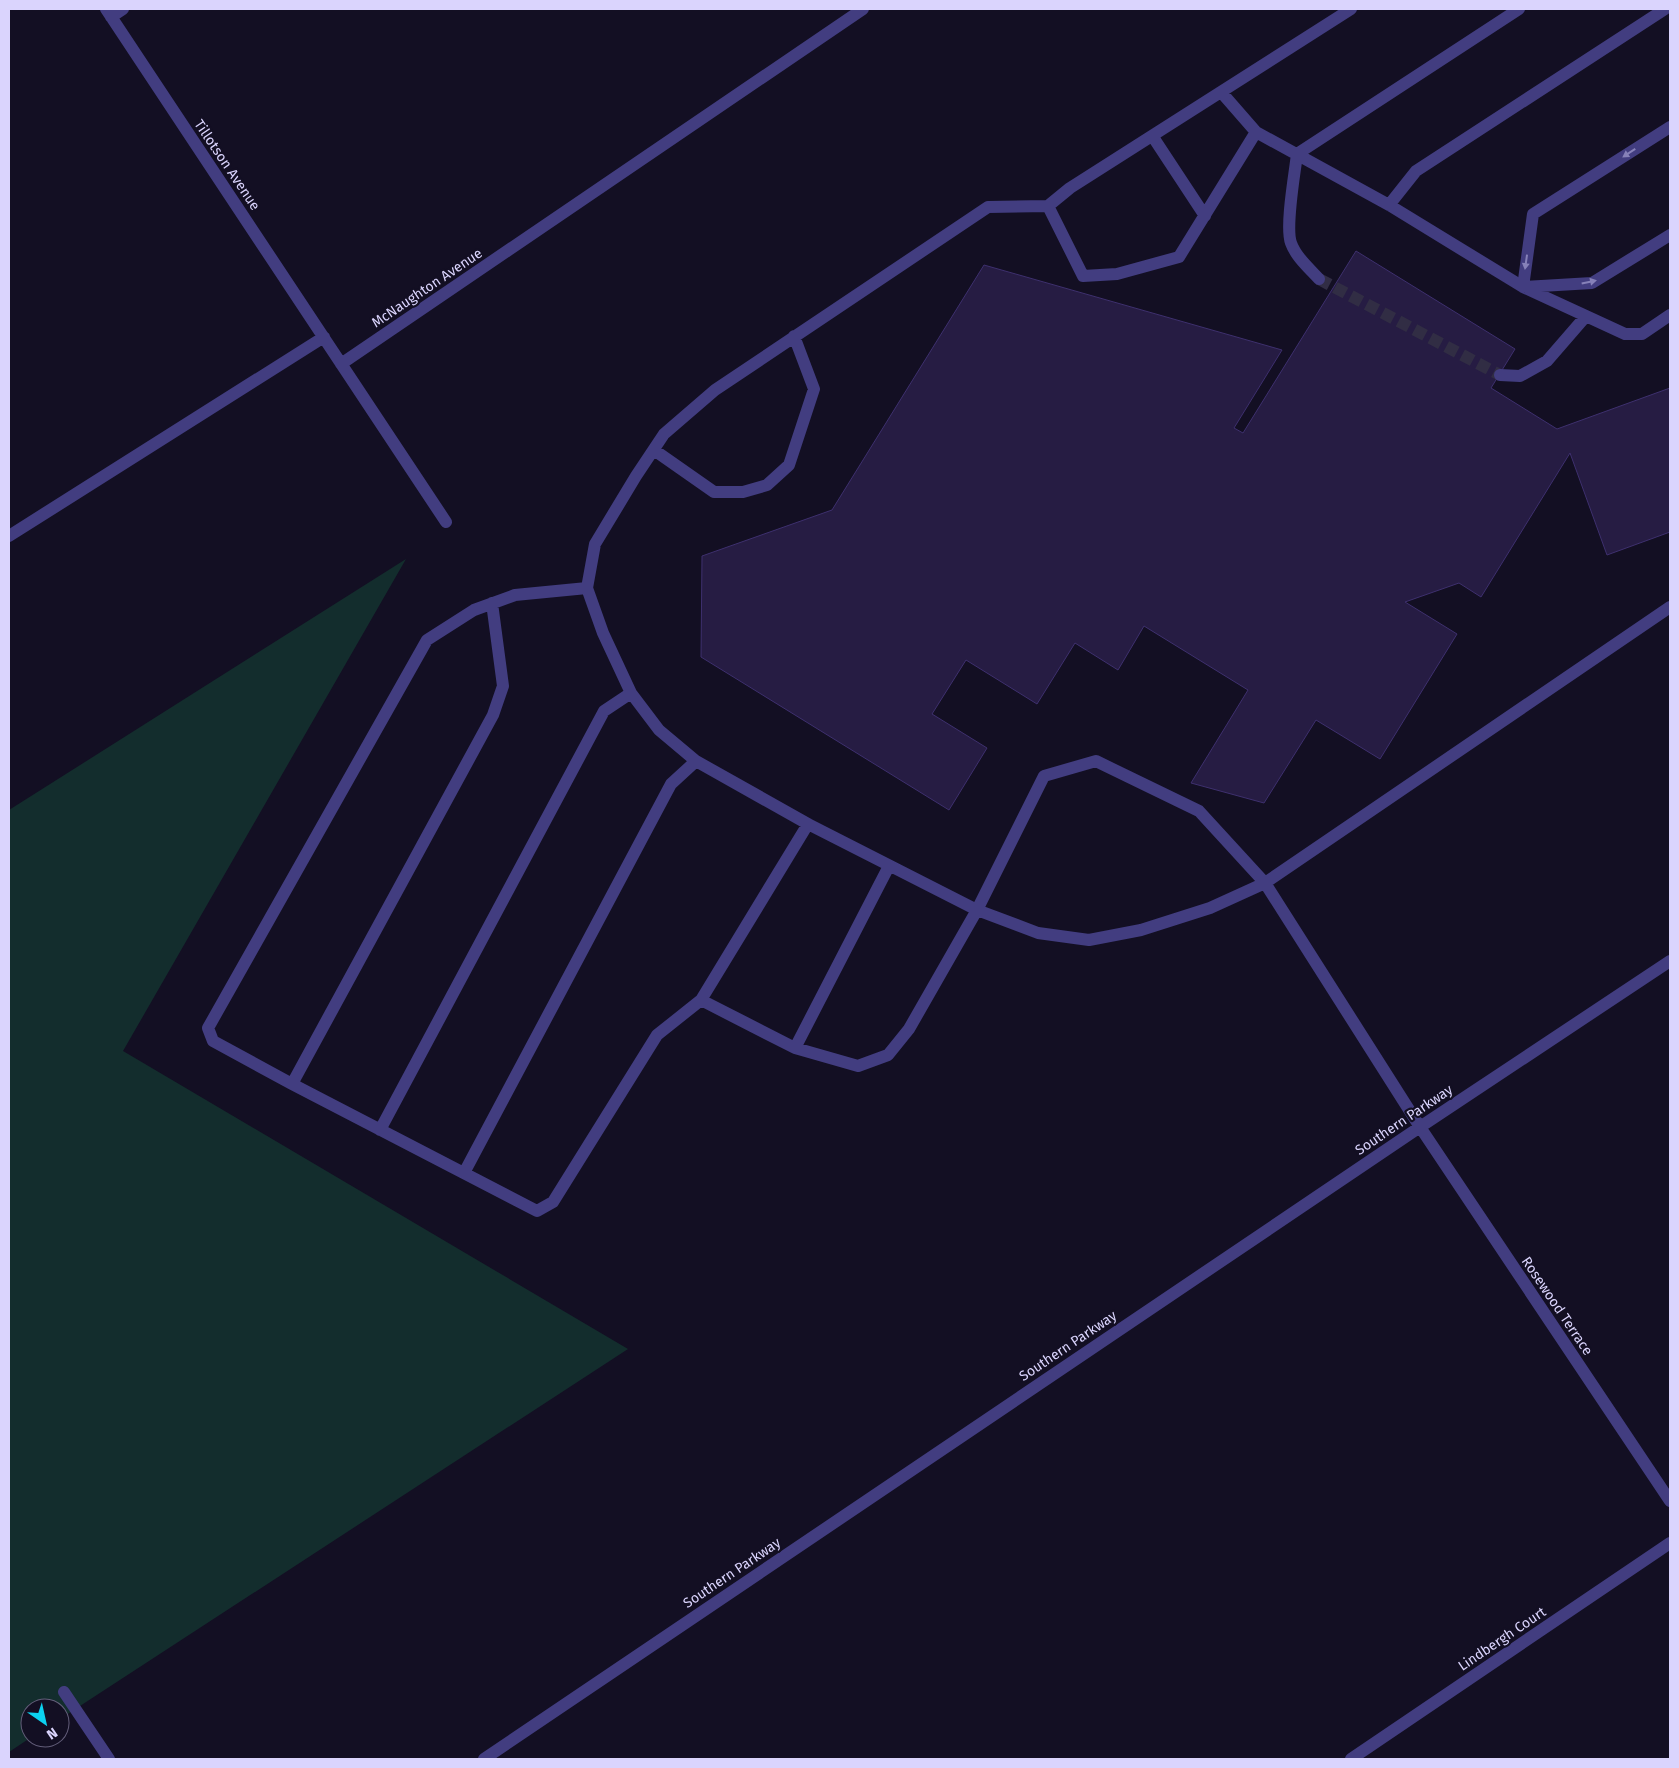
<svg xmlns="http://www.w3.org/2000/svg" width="1679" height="1768" viewBox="0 0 1679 1768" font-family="'Fira Sans',sans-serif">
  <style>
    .green { fill: #132d2d }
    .building { fill: #261c43; stroke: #3e306e }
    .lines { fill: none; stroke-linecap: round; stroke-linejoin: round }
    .minor-tunnel { stroke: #312d44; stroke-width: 12; stroke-dasharray: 12 6; stroke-linecap: butt }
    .minor { stroke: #423d80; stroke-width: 12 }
    .oneway { fill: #8681b8 }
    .labels { text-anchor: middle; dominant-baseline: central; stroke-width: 4.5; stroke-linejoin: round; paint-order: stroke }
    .street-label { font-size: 14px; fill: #dad4fd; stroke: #130f23 }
  </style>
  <rect width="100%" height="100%" fill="#130f23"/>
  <path class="green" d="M406,559L123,1051L628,1349L60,1719V1708H30V1738L9,1752V810Z"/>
  <path class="building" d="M1356,251L1515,349L1491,388L1557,429L1670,388V532L1607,555L1570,453L1481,597L1459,583L1405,602L1457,634L1380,759L1316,720L1264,803L1191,783L1248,690L1144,626L1118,670L1075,643L1037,704L966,660L932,714L987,748L949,810L701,657L702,556L832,510L984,265L1282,350L1234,428L1243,433Z"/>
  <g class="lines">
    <path class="minor-tunnel" d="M1319,279L1500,375"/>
    <path class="minor" d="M106,9L446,522
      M1351,9L1070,188L1048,206L988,207L715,390L664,434L636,476L595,544L587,588L603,633L631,693L659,730L696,761L808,824L977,910L1038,933L1089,940L1141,930L1210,908L1265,883L1670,607
      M111,17L123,9
      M1222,93L1256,132L1389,205L1523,287L1625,334H1642L1670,315
      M1670,127L1533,214L1523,287L1592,283L1670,235
      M1153,137L1205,216
      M1389,205L1416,171L1665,9
      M1048,206L1083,276L1117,274L1179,257L1256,132
      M1319,279C1309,268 1296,257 1291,243C1285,227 1295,172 1297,154L1519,9
      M341,364L863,9
      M1500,375L1520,376L1547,361L1586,316
      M654,450L714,492H743L767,485L789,465L814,389L794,336
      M9,536L324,337
      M587,588L515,595L474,610L427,640L208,1028L213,1041L292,1084L537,1211L553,1202L657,1035L701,1000L808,824
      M701,1000L795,1048L858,1066L888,1055L909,1029L977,910L1044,776L1096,761L1199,811L1265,883L1420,1127L1670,1501
      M795,1048L889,866
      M292,1084L493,715L503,686L492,603
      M380,1130L604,711L631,693
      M464,1173L671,784L696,761
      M64,1692L109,1759
      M484,1759L1420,1127L1670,961
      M1351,1759L1670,1543"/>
  </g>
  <defs><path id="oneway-solid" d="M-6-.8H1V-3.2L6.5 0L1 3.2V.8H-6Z" transform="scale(1.25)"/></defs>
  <g class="oneway">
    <use href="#oneway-solid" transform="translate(1629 153) rotate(147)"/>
    <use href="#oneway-solid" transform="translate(1526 262) rotate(98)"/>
    <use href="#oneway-solid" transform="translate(1589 282) rotate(-12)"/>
  </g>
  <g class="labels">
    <g class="street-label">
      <text transform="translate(227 165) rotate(56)">Tillotson Avenue</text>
      <text transform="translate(427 288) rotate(-34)">McNaughton Avenue</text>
      <text transform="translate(1404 1120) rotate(-34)">Southern Parkway</text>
      <text transform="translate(1557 1306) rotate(56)">Rosewood Terrace</text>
      <text transform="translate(1068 1346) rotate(-34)">Southern Parkway</text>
      <text transform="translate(732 1573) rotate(-34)">Southern Parkway</text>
      <text transform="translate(1502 1639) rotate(-34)">Lindbergh Court</text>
    </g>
  </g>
  <rect width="1679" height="1768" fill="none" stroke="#dad4fd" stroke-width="20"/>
  <g transform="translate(45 1723) rotate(146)"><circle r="24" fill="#130f23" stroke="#635e7a"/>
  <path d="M0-4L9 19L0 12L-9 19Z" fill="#0cd2f0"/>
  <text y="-8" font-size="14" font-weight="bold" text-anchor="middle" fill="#dad4fd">N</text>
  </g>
</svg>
